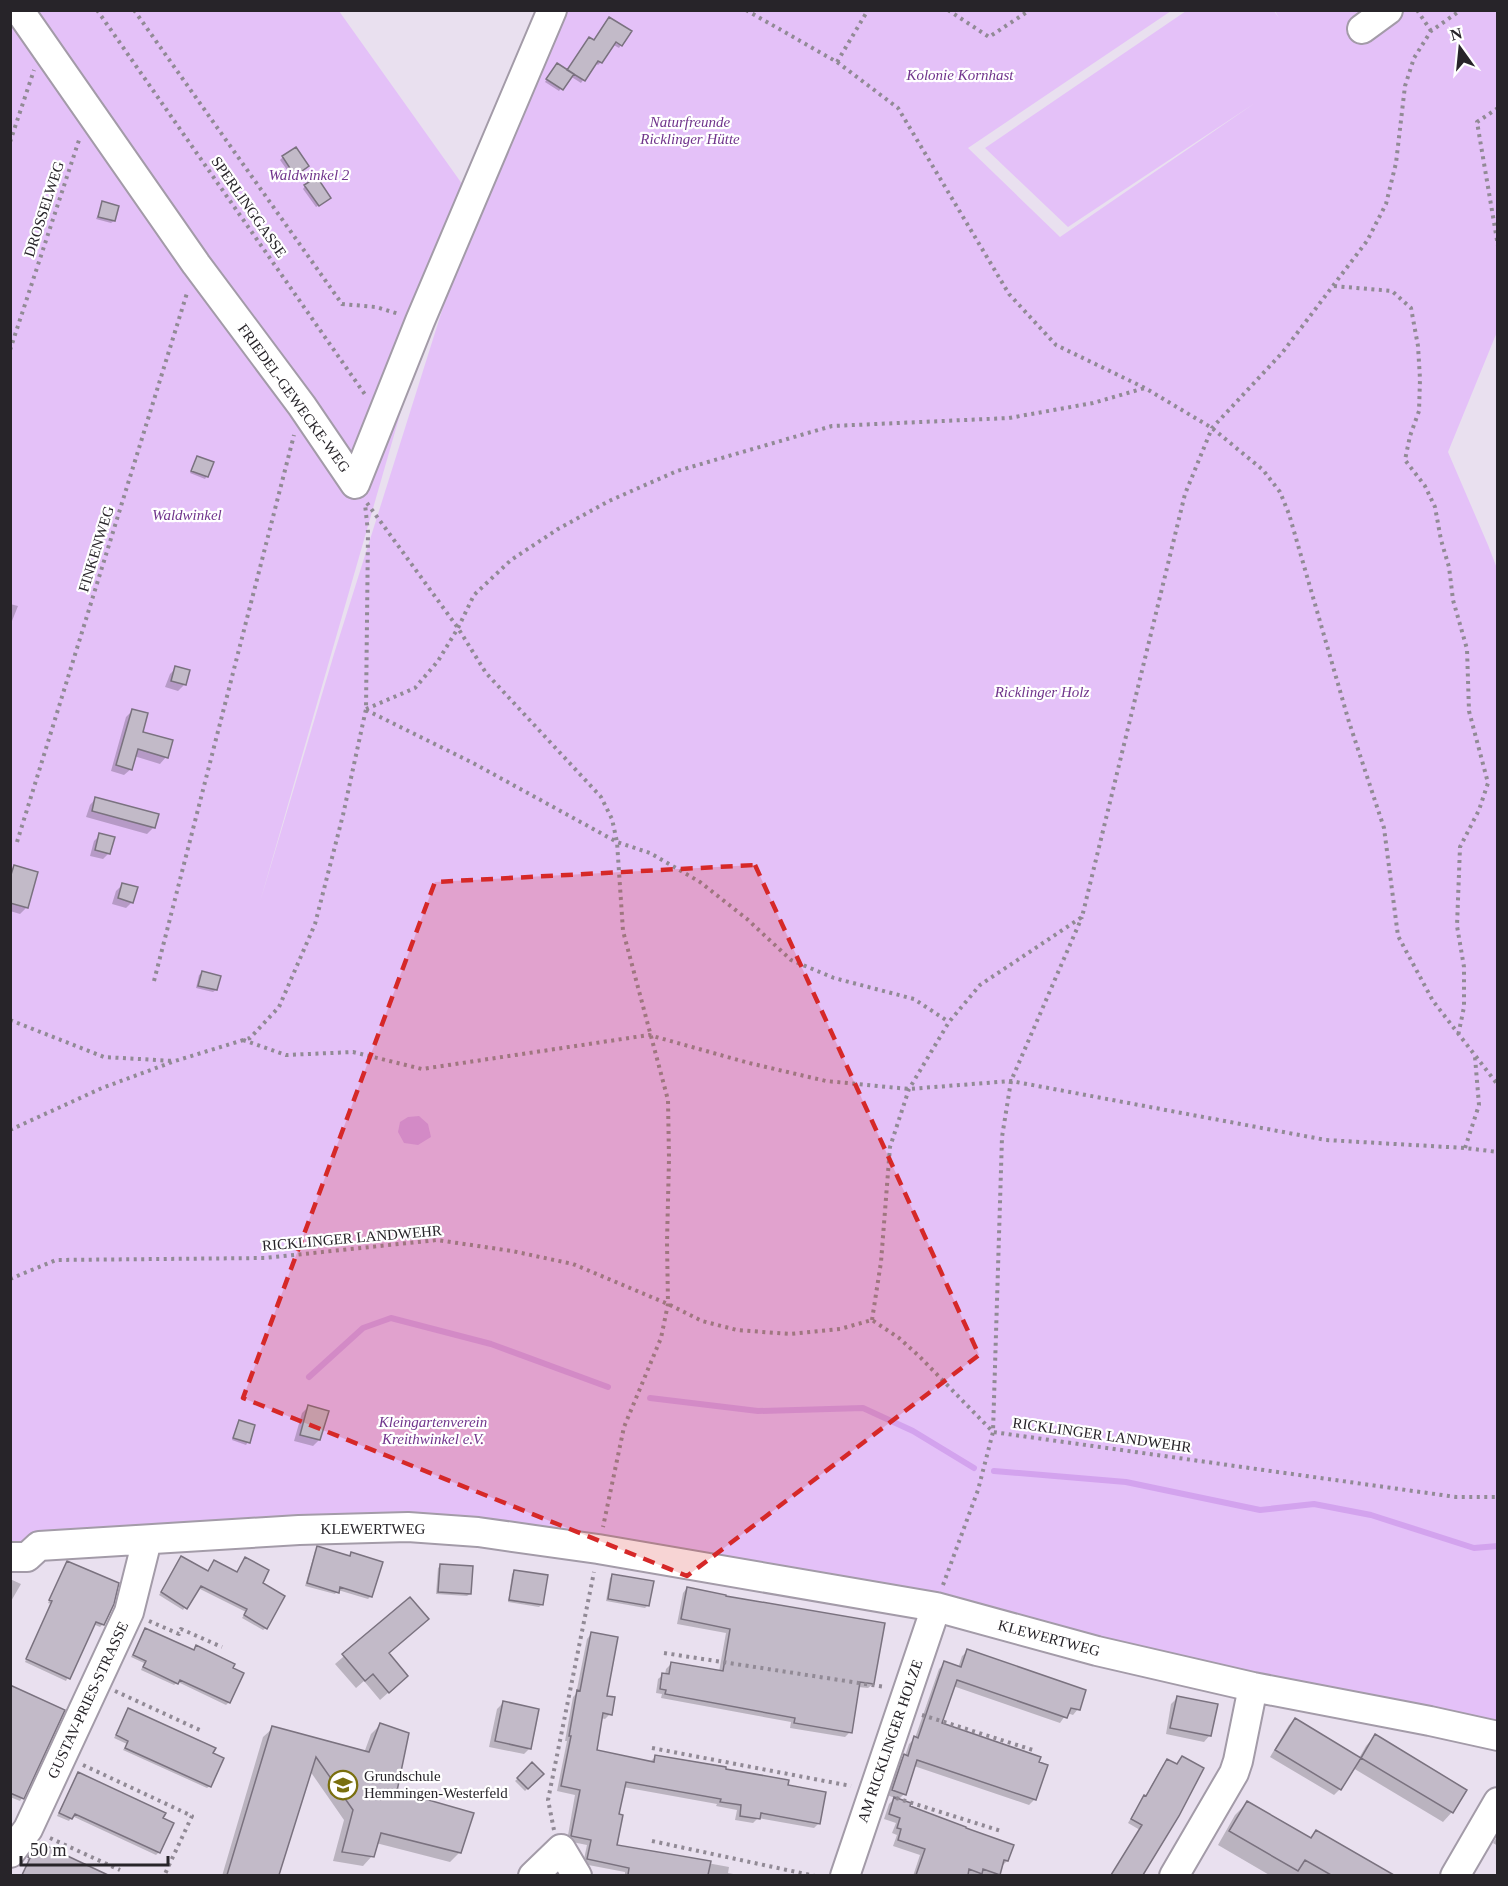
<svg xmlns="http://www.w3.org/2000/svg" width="1508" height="1886" viewBox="0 0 1508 1886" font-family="Georgia,serif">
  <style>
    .green { fill: #e4c1f8 }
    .water { fill: #d3a3ee }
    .shadow { fill: #0003 }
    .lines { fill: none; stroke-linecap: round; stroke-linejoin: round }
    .stream { stroke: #d3a3ee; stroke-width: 6 }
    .building { fill: #c2bac8; stroke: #7a727f; stroke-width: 1.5 }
    .minor-casing { stroke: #a39ba8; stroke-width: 32 }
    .path { stroke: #918a95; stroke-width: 4; stroke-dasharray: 3 4.5; stroke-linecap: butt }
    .minor { stroke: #fff; stroke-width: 28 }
    .marked { fill: #d62828; fill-opacity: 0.2; stroke: #d62828; stroke-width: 4.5; stroke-dasharray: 12 8; stroke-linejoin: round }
    .labels { text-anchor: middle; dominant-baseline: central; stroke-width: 4.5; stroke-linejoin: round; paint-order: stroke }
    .park-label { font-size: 15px; font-style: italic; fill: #70348c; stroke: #fff }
    .street-label { font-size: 15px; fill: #272429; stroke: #fff }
    .poi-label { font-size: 15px; fill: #272429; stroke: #fff; text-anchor: start }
  </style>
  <rect width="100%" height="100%" fill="#e9e0ef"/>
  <path class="green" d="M11,11H339L465,188L260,902L334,654L455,269L564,11H1171L968,148L1060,237L1255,103L1068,227L985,148L1186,11H1274L1279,18L1275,11H1497V332L1448,452L1488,545L1498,571V898L1496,904L1498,915L1497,1724L422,1522L11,1546Z"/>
  <path class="water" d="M419,1116L428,1124L431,1137L418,1145L404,1143L398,1132L400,1122L408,1117Z"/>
  <path class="shadow" d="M606,21L621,45L619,48L612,44L601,62L598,65L595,63L581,83L570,76L559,91L545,82L554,68L567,72L593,42Z
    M283,157L304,169L292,177L280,160Z
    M305,186L327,200L316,207L303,189Z
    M103,203L114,221L111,223L96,219Z
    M197,458L207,476L205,479L190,473Z
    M10,604L18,606L12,621H10Z
    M176,668L184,685L178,691L165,687L170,674Z
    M132,711L142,733L166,757L160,764L134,756L131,769L124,775L111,771L126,717Z
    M96,798L157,815L153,828L147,834L86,817L90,805Z
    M100,835L109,853L103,859L90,856L94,841Z
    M15,866L36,873L26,908L20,914L10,911V871Z
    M122,885L132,902L126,908L112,904L116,891Z
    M202,973L216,990L213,992L196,988L199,975Z
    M308,1407L319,1440L313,1446L294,1441L302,1413Z
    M239,1421L248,1442L246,1445L232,1440Z
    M318,1548L348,1557L351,1554L371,1596L368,1599L338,1590L335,1594L305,1586L315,1551Z
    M181,1558L207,1572L214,1562L236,1573L245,1559L261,1584L266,1628L263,1630L242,1618L246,1612L198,1588L183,1610L159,1595Z
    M68,1563L103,1624L100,1627L93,1624L66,1681L25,1662L51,1604L48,1603Z
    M441,1565L470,1594L467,1596L436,1594L438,1568Z
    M514,1571L542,1604L539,1607L508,1602L512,1574Z
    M612,1576L648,1605L645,1608L606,1601L610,1578Z
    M10,1579L21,1584L10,1603Z
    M687,1588L873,1684L868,1688L858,1687L850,1732L845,1737L790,1728L791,1722L661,1698L662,1694L656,1693L658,1679L663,1675H665L666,1669L671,1664L719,1672L726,1633L677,1624L683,1593Z
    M410,1599L427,1619L388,1654L398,1684L380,1700L364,1681L356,1688L335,1664Z
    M145,1630L193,1652L197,1647L229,1702L226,1705L178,1682L174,1685L141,1670L144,1663L131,1657Z
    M592,1633L610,1714L605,1719L601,1718L595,1751L650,1762L656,1756L724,1770L786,1786L819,1823L814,1828L758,1818L753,1823L735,1820L737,1810L716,1806L717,1804L623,1787L618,1815L615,1846L729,1867L728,1873L744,1876H625V1872L583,1864L587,1845L567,1841L575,1795L557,1791L567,1741H565L573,1697L576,1694L587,1639Z
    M968,1651L1078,1709L1073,1715L1067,1713L1060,1723L953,1686L940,1724L1035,1799L1029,1805L914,1766L904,1794L898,1800L1007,1861L1001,1867L996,1876H966L944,1868L941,1876H913L920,1855L893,1846L897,1835L892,1833L896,1823L884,1819L889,1804L895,1798L887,1795L898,1762L905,1756L909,1744L915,1738L939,1669L945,1663L958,1668L962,1656Z
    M10,1691L22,1798L20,1801L10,1797Z
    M1177,1698L1210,1735L1204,1742L1166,1734L1171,1704Z
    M503,1703L530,1748L524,1754L489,1747L497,1709Z
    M129,1710L211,1754L210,1786L207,1788L123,1750L127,1744L114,1738Z
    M1295,1719L1359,1758L1366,1746L1375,1736L1452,1812L1443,1822L1353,1768L1340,1789L1334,1795L1270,1757L1289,1725Z
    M380,1725L395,1792L460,1852L450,1862L376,1843L372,1856L363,1866L333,1861L344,1820L310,1771L278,1876H222L263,1737L273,1728L364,1753L371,1734Z
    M1182,1758L1177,1815L1141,1876H1111L1140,1830L1128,1823L1141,1801L1145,1797L1163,1765L1167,1761L1176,1766Z
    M532,1765L542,1774L525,1791L515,1781Z
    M76,1777L159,1852L156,1855L72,1816L69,1821L57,1816Z
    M1247,1803L1310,1838L1316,1832L1391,1876H1297L1294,1874L1292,1876H1271L1218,1845L1235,1815Z
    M1498,1835V1846L1493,1843Z
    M39,1843L106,1876H21L29,1861L27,1860Z"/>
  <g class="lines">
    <path class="stream" d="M309,1377L363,1328L391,1318L491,1344L608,1387
      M650,1398L758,1411L863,1408L913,1431L974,1468
      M994,1471L1126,1482L1260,1510L1314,1504L1371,1515L1474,1548L1498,1546"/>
  </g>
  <path class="building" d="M609,17L632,31L622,46L616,42L602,63L598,61L585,81L567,70L589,37L594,40Z
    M557,63L574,74L563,90L546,79Z
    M296,147L309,166L295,176L282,156Z
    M317,177L331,198L319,206L304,185Z
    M102,201L119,206L115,221L98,217Z
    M197,456L214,462L208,477L191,471Z
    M175,666L190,670L186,685L171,681Z
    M132,709L148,713L143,732L173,740L168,758L138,749L132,770L116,765Z
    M95,797L159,814L155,828L92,811Z
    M99,833L115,837L110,854L95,850Z
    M14,865L38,872L28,908L10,903V878Z
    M122,883L138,887L133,903L118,898Z
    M202,971L221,976L217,990L198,986Z
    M308,1405L329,1411L320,1440L300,1435Z
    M239,1420L255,1425L250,1443L233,1438Z
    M317,1546L350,1556L351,1552L383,1562L372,1597L340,1587L339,1593L307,1583Z
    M181,1556L208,1571L214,1560L237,1572L245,1557L269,1570L263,1583L285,1596L267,1629L244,1615L247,1609L201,1586L187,1609L161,1592Z
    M67,1561L119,1583L114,1604L104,1625L96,1622L70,1679L26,1659L52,1601L49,1600Z
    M440,1564L473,1566L471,1594L438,1592Z
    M514,1570L548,1575L543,1605L509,1600Z
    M612,1574L654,1581L649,1606L608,1599Z
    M687,1587L726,1595V1596L885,1623L874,1684L860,1682L852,1733L794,1723L795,1718L665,1694L666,1690L660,1689L662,1673L669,1674L671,1662L723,1671L730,1629L681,1619Z
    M410,1597L429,1619L389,1653L408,1676L389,1693L373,1674L365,1681L342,1654Z
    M145,1628L194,1650L196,1645L235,1664L233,1668L244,1673L230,1703L180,1680L178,1684L143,1667L146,1661L133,1655Z
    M591,1632L618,1637L607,1696L615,1697L612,1715L603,1713L597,1750L654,1762L655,1755L726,1767V1769L789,1780L788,1785L826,1792L820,1824L761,1813L760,1819L740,1816L741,1805L720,1802L721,1799L626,1782L619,1814L623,1815L617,1845L711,1861L708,1875H628L629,1868L587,1859L591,1840L571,1836L580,1790L561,1786L571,1736H569L577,1690L580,1691Z
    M967,1649L1086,1690L1080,1710L1071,1708L1067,1718L957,1680L942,1723L1041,1757L1039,1762L1048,1765L1036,1800L917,1760L906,1795L892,1790L904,1754L908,1756L914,1736L918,1738L944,1661L961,1667Z
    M10,1685L65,1710L24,1799L10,1793Z
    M1177,1696L1218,1704L1211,1736L1170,1728Z
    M503,1701L539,1709L531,1749L495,1741Z
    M128,1708L216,1748L213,1753L224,1758L211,1787L125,1748L128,1741L116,1735Z
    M1295,1718L1361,1758L1341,1790L1275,1750Z
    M380,1723L409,1733L397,1791L474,1813L461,1853L381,1833L374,1857L342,1852L353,1810L316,1757L279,1875H227L272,1726L369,1752Z
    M1375,1734L1467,1790L1453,1813L1361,1758Z
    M1182,1756L1204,1768L1179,1816L1143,1875H1111L1142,1825L1131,1819L1144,1795L1146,1796L1167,1759L1177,1764Z
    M532,1762L544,1774L528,1789L517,1778Z
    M78,1772L166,1813L163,1818L174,1823L160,1853L75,1814L72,1819L59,1813Z
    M894,1797L911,1803L910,1806L966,1827V1828L1014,1845L1008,1861L1004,1860L1000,1875L983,1869L982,1874L969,1869L968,1875H916L925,1849L898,1840L901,1829L897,1828L900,1818L889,1814Z
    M1247,1801L1311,1838L1316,1830L1394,1875H1331L1305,1860L1298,1871L1229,1831Z
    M39,1842L59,1852L108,1875H22L30,1858L28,1857Z"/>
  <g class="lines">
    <g class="minor-casing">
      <path id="minor" d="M19,10L196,264L302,406L355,484L420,321L552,10
        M1362,29L1388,10
        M10,1557H27L39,1546L299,1530L408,1527L478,1532L598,1549L936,1607L1097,1651L1253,1687L1430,1721L1498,1736
        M10,1853L28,1829L129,1612L147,1540
        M533,1876L561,1849L577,1876
        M845,1876L936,1607
        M1174,1876L1234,1773L1238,1761L1253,1687
        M1455,1876L1498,1802"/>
    </g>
    <path class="path" d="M97,10L366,396
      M134,10L342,304L376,307L399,314
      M746,10L837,62L898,108L1009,294L1056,345L1145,388L1212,428L1263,470L1280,492L1289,514L1349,722L1384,828L1398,936L1433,1001L1498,1085
      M948,10L989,37L1030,10
      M1417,10L1431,31
      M837,62L868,10
      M1498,108L1477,122L1498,246
      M10,142L34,70
      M1334,286L1392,291L1411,308L1418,346L1420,379L1419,411L1410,436L1405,460L1425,486L1435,507L1441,540L1449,567L1453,600L1467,649L1469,711L1488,783L1479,810L1460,847L1457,926L1464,967V1007L1458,1036
      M10,350L80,137
      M367,503L458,628L486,673L601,797L612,819L617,842L623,931L668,1100L669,1159L667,1242L668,1304L661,1338L624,1427L603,1527
      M366,709L415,688L438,661L458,628L474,595L511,560L558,529L609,501L677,471L832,426L1009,418L1093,403L1145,388
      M366,710L473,763L617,842L650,853L700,882L747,919L791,960L834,978L914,999L949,1022
      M17,842L187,293
      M154,981L294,435
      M10,1020L104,1057L174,1061
      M243,1040L286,1055L353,1052L422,1069L649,1035L749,1063L826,1081L909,1089L1011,1081L1326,1140L1465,1148L1498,1152
      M10,1130L102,1088L175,1061L250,1038L279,1007L315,924L343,815L366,709L368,532L365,504
      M1465,1148L1479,1105L1475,1057
      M10,1279L56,1260L265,1258L437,1240L512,1251L573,1264L668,1304L702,1321L737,1330L790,1334L840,1329L872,1320L899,1338L919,1356L993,1432L1456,1497H1498
      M872,1320L881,1262L890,1147L909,1089L949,1022L980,985L1082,917L1185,494L1212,428L1282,353L1367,241L1386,204L1396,163L1405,86L1414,58L1431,31L1461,10
      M943,1585L978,1490L993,1432L1002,1137L1011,1081L1082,917
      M149,1621L179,1634L181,1629L222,1647
      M664,1653L885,1687
      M115,1691L202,1731
      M922,1715L1033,1750
      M652,1748L851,1786
      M83,1765L192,1816L164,1876
      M896,1798L1001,1831
      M554,1830L548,1800L594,1572
      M50,1838L120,1870
      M652,1841L815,1876"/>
    <use href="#minor" class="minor"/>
  </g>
  <path class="marked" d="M755,865L979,1355L687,1576L243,1398L435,882Z"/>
  <defs>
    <g id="school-ring" transform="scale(1.5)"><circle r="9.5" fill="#fff" stroke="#796f0e" stroke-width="1.5"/><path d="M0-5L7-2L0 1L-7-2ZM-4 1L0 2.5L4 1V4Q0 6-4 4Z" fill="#796f0e"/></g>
  </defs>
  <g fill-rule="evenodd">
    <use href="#school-ring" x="343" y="1785"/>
  </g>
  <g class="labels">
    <g class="park-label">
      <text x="960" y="75">Kolonie Kornhast</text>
      <text x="690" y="122">Naturfreunde<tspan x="690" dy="17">Ricklinger Hütte</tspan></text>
      <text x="309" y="175">Waldwinkel 2</text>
      <text x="187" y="515">Waldwinkel</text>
      <text x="1042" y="692">Ricklinger Holz</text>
      <text x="433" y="1422">Kleingartenverein<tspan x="433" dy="17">Kreithwinkel e.V.</tspan></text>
    </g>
    <g class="street-label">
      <text transform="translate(249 207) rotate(55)">SPERLINGGASSE</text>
      <text transform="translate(44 209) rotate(-72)">DROSSELWEG</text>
      <text transform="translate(294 398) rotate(54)">FRIEDEL-GEWECKE-WEG</text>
      <text transform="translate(96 549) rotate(-73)">FINKENWEG</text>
      <text transform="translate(352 1238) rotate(-5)">RICKLINGER LANDWEHR</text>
      <text transform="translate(1102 1435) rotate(8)">RICKLINGER LANDWEHR</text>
      <text x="373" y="1529">KLEWERTWEG</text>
      <text transform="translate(1049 1638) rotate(15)">KLEWERTWEG</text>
      <text transform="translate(88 1700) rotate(-65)">GUSTAV-PRIES-STRASSE</text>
      <text transform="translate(890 1741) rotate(-71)">AM RICKLINGER HOLZE</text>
    </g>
    <g class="poi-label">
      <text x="364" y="1776">Grundschule<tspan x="364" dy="17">Hemmingen-Westerfeld</tspan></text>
    </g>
  </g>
  <rect width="1508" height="1886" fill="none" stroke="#272429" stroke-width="24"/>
  <g transform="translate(1460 48) rotate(345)" stroke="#ffffff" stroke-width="4.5" paint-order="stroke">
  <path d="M0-4.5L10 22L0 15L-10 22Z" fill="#272429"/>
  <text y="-9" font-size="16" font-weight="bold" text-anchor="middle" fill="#272429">N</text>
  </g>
  <path d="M21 1856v9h147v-9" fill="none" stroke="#272429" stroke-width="3"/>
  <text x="30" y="1856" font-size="18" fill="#272429" stroke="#ffffff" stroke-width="4.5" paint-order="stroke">50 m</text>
</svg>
